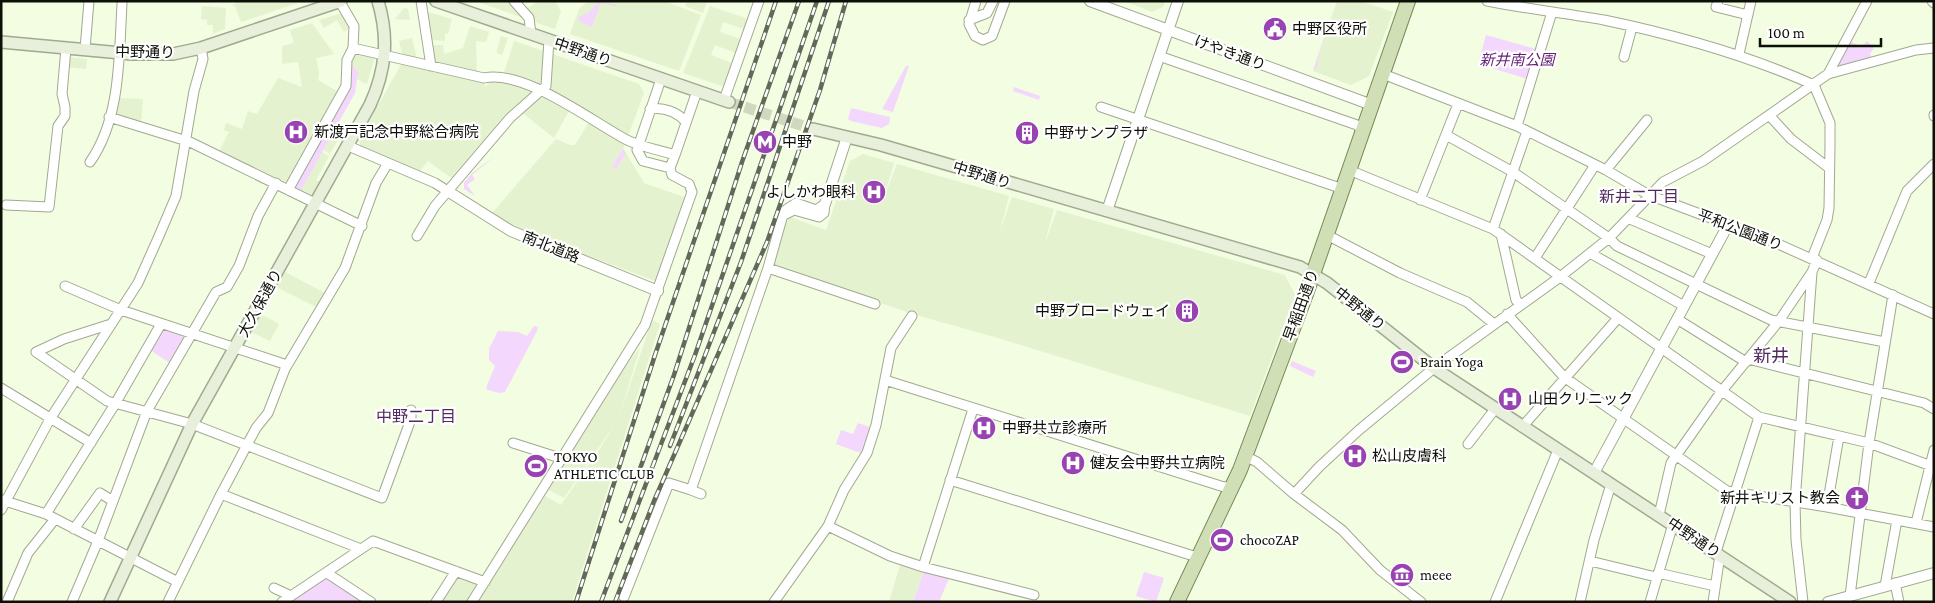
<svg xmlns="http://www.w3.org/2000/svg" width="1935" height="603" viewBox="0 0 1935 603" font-family="'Crimson Pro','Noto Sans JP',serif">
  <style>
    .built { fill: #e5f2d0 }
    .green { fill: #f4d7fd }
    .lines { fill: none; stroke-linecap: round; stroke-linejoin: round }
    .secondary-tunnel { stroke: #d0d9c0; stroke-width: 11; stroke-dasharray: 11 5.5; stroke-linecap: butt }
    .minor-casing { stroke: #a0aa90; stroke-width: 11 }
    .tertiary-casing { stroke: #a0aa90; stroke-width: 12 }
    .secondary-casing { stroke: #a0aa90; stroke-width: 14 }
    .primary-casing { stroke: #79895a; stroke-width: 16 }
    .minor { stroke: #fff; stroke-width: 9 }
    .tertiary { stroke: #fff; stroke-width: 10 }
    .secondary { stroke: #e8efdb; stroke-width: 11 }
    .primary { stroke: #d1dfb7; stroke-width: 14 }
    .rail-casing { stroke: #636959; stroke-width: 4.5 }
    .rail { stroke: #fff; stroke-width: 2.5; stroke-dasharray: 8; stroke-linecap: butt }
    .labels { text-anchor: middle; dominant-baseline: central; stroke-width: 4.5; stroke-linejoin: round; paint-order: stroke }
    .poi-label { font-size: 15px; fill: #0d1007; stroke: #fff; text-anchor: start }
    .street-label { font-size: 15px; fill: #0d1007; stroke: #fff }
    .park-label { font-size: 15px; font-style: italic; fill: #652078; stroke: #fff }
    .neighbourhood-label { font-size: 16px; fill: #532a5f; stroke: #fff }
    .quarter-label { font-size: 18px; fill: #532a5f; stroke: #fff }
  </style>
  <rect width="100%" height="100%" fill="#f2fde1"/>
  <path class="built" d="M235,1H297L298,3L241,22L235,6L230,5L235,4Z
    M475,1H512L529,20L498,9Z
    M539,1H555L561,11L555,29L537,23L524,10Z
    M588,1H664L701,15L679,71L570,34L579,9Z
    M687,1H707L703,13L685,6Z
    M1124,1H1165L1163,7L1152,12Z
    M1337,1H1360L1393,12L1369,76L1351,85L1313,71Z
    M202,6L226,8L225,29L213,34V25H207V20L201,19Z
    M710,6L748,19L744,29L723,22L720,32L741,39L736,53L715,45L711,55L732,63L725,85L722,86L683,73Z
    M404,8L408,9L410,20L395,19Z
    M424,11L452,19L448,34H445V41L430,40Z
    M342,13L351,27L344,32L337,20L324,28L319,20Z
    M312,23L334,54L316,58L319,72L318,80L340,93L290,181L280,182L218,153L229,132L224,130L226,123L242,129L248,111L257,114L278,78L302,87L298,62L282,64V46L294,43L290,30Z
    M470,26L489,32L486,42L476,41L477,73L433,63L431,45H443L444,54L463,48Z
    M501,36L508,38L502,55L497,53V50Z
    M412,38L417,59L406,57L402,53L399,41Z
    M514,41L544,51L543,84L540,86L504,73Z
    M354,52L375,57L367,84L357,79V72L350,63Z
    M552,54L639,84L644,93L628,136L548,90Z
    M67,57L87,59L86,69L66,67Z
    M404,64L484,82L485,87L491,81L500,79L535,91L469,159L454,180L428,161L420,171L361,147L359,140L400,66Z
    M541,94L569,111L554,138L520,111Z
    M117,98L143,99L141,125L114,117Z
    M589,122L626,143L612,167L616,169L626,153L644,183L684,197L685,205L660,280L655,281L568,248L507,223L492,213L556,139L570,145H575Z
    M338,123L345,127L330,154L323,150Z
    M322,152L329,156L316,180L320,182L313,195L308,196L300,191Z
    M863,154L894,163L884,197L897,164L1009,196L1000,231L1012,197L1054,209L1044,246L1057,210L1285,275L1295,295L1250,416L998,338L916,315L773,267L787,216L826,230L850,161Z
    M285,272L327,294L318,308L276,287Z
    M261,314L279,324L270,341L251,332Z
    M652,320L660,324L572,602H477L545,496L561,505L601,447L614,425L564,498L547,489L622,370L640,348L618,420Z
    M901,561L925,569L913,600L916,602H889Z
    M456,575L477,583L466,602H439Z"/>
  <path class="green" d="M599,1L617,5L616,7L601,2L592,27L578,21L580,16L588,13Z
    M1332,13L1317,62L1319,64L1313,71Z
    M1486,35L1536,49L1528,79L1478,64Z
    M1851,41L1861,48L1867,41L1874,48L1870,54L1873,59L1835,68Z
    M350,63L358,72L355,93L300,192L292,188L348,90Z
    M906,66H909L893,112L882,109Z
    M1014,87L1040,96L1039,100L1013,91Z
    M851,108L890,117L889,124L882,128L851,121L848,119Z
    M623,148L626,153L616,169L612,167Z
    M495,156L472,175L475,179L467,185L475,196L464,189V183L472,173Z
    M534,326L538,327L537,331L505,392L499,393L488,390L486,388L495,366L489,360V349L498,331L518,332L527,336Z
    M162,328L185,337L170,363L150,350Z
    M1292,361L1316,371L1313,377L1290,366Z
    M858,423L872,428L863,454L836,444L841,430L853,434Z
    M925,569L950,576L939,602L913,601Z
    M1144,572L1164,578L1156,602L1136,596Z
    M327,577L369,602H288L323,578Z"/>
  <g class="lines">
    <path class="secondary-tunnel" d="M729,102L813,129"/>
    <g class="minor-casing">
      <path id="minor" d="M421,1L431,66
        M514,1L529,18L531,34
        M976,1L969,24L975,36L983,40L992,36L1005,1
        M1487,1C1526,9 1565,13 1604,20C1676,35 1747,55 1814,85L1830,123V145L1829,208L1827,220L1812,258
        M1718,1L1716,7L1748,15
        M1932,1L1934,3
        M969,20L987,13L993,1
        M353,48L484,78C524,69 591,121 627,140C641,147 660,150 675,155L697,91
        M85,49L89,1
        M1739,54L1751,1
        M1159,56L1357,125L1363,131
        M1624,57L1632,27
        M1383,74L1517,126L1606,170L1649,195L1767,239L1934,314
        M1828,74L1867,1
        M661,79L637,150L643,161L670,168
        M724,100L759,1
        M1101,107L1343,189
        M650,109C664,107 677,112 686,122
        M1769,115L1791,139L1829,168
        M1934,115V116
        M109,117L190,142L362,226
        M1517,126L1552,12
        M1446,135L1513,172L1609,238L1617,246L1771,320L1885,342
        M349,143L353,148L435,183L449,192
        M90,162C121,118 119,55 122,4
        M1349,170L1493,229L1759,417L1869,443L1934,467
        M1606,170L1647,120
        M288,190L346,86L347,60L353,48L354,26L340,2
        M1420,200L1458,104
        M6,205L49,207L58,126L65,116V107L62,94L66,48
        M784,215L794,210L819,217L824,213L825,204
        M1630,219L1712,254
        M1493,229L1527,131
        M1501,234L1516,300L1520,304
        M1327,235L1400,273L1467,302L1494,324
        M417,236L435,206L510,118L546,86L549,40
        M1590,253L1684,306
        M1535,258L1595,165
        M768,268L875,304
        M1869,283L1907,191L1934,164
        M65,286L121,310L287,365
        M1507,314L1564,377L1727,491L1827,507L1934,527
        M1677,319L1746,362
        M36,352L107,401L192,424L382,498L411,419V410
        M36,352L64,339L111,324
        M1748,359L1924,403L1934,409
        M885,380L1224,487L1232,486
        M1,388L91,443
        M1522,427L1618,318
        M513,443L560,458
        M1468,444L1495,409
        M1245,456L1257,462L1294,494L1342,530L1380,570L1421,602
        M950,480L1197,557
        M691,490L701,494
        M221,494L361,549
        M1294,494L1319,467L1359,430L1434,368L1560,277L1609,238L1663,182L1703,161L1828,74L1916,50L1934,48
        M2,500L46,514L178,582
        M1827,507L1839,436
        M1,510L50,419L138,283L159,236L176,196L194,91L203,59L201,48
        M46,514L115,404L161,324
        M1659,515L1671,463L1721,392L1779,321L1812,272L1817,260
        M1916,523L1934,450
        M828,526L890,556L923,567L1034,595
        M74,529L100,493L113,501
        M1716,552L1759,417
        M1590,561L1656,577
        M923,567L973,409
        M327,573L371,602
        M1658,573L1715,586
        M1895,583L1899,602
        M1885,586L1897,520
        M274,588L291,596
        M1850,596L1869,443L1893,295
        M624,597L669,483L691,490L768,268L784,211L796,203L816,210L825,204
        M7,602L28,553L55,519
        M72,602L98,541L147,411L216,292L227,287L239,266L258,216L276,183
        M168,602L221,494L256,428L268,413L285,369L345,268L376,183L388,163
        M282,602L373,541L485,582
        M436,602L456,571
        M472,602L645,325L692,192L689,184L672,175L670,168L675,155
        M774,602L828,526L844,490L867,453L876,425L891,348L912,316
        M1495,602L1558,450
        M1580,602L1594,540L1611,484
        M1650,602L1673,524
        M1713,602L1720,555
        M1803,602L1796,540L1795,502L1812,272"/>
    </g>
    <g class="tertiary-casing">
      <path id="tertiary" d="M1090,1L1372,105
        M449,192L511,231L658,291
        M825,204L847,137
        M1107,211L1178,1
        M1594,473L1728,225
        M1828,602L1934,573"/>
    </g>
    <g class="secondary-casing">
      <path id="secondary" d="M436,1L729,102
        M1,42L132,54H173L201,48L341,1
        M813,129L881,145L1300,267L1327,283L1434,368L1790,602
        M110,602L192,424L370,105C386,70 389,38 378,1"/>
    </g>
    <g class="primary-casing">
      <path id="primary" d="M1177,602L1240,470L1306,294L1408,1"/>
    </g>
    <use href="#minor" class="minor"/>
    <use href="#tertiary" class="tertiary"/>
    <use href="#secondary" class="secondary"/>
    <use href="#primary" class="primary"/>
    <g class="rail-casing">
      <path id="rail" d="M670,446L741,262L829,1
        M621,521L674,375L742,162L799,1
        M576,602L655,355L776,1
        M601,602L695,355L817,1
        M615,602L654,501L767,242L820,90L846,1"/>
    </g>
    <use href="#rail" class="rail"/>
  </g>
  <defs>
    <g id="civic-disc" transform="scale(1.25)"><circle r="9.5" fill="#9843b1" stroke="#fff"/><path d="M-.6-6.5H3V-4.5H.6V-3L4-1V1h2V6H-6V1h2V-1L-.6-3ZM-1.2 2.5V6h2.4V2.5Z" fill="#fff"/></g>
    <g id="hospital-disc" transform="scale(1.25)"><circle r="9.5" fill="#9843b1" stroke="#fff"/><path d="M-5-5h3v3.5h4V-5h3V5h-3V1.5h-4V5h-3Z" fill="#fff"/></g>
    <g id="building-disc" transform="scale(1.25)"><circle r="9.5" fill="#9843b1" stroke="#fff"/><path d="M-4-6H4V6H1V3H-1V6H-4ZM-2.5-4.3h1.7v1.8h-1.7ZM.8-4.3h1.7v1.8H.8ZM-2.5-1h1.7V.8h-1.7ZM.8-1h1.7V.8H.8Z" fill="#fff"/></g>
    <g id="metro-disc" transform="scale(1.25)"><circle r="9.5" fill="#9843b1" stroke="#fff"/><path d="M-5.5 5V-5H-3L0 0L3-5H5.5V5H3V-.5L0 4L-3-.5V5Z" fill="#fff"/></g>
    <g id="stadium-disc" transform="scale(1.25)"><circle r="9.5" fill="#9843b1" stroke="#fff"/><path d="M0-5a6.5 5 0 1 0 0 10a6.5 5 0 1 0 0-10ZM-3.5-1.8h7v3.6h-7Z" fill="#fff"/></g>
    <g id="church-disc" transform="scale(1.25)"><circle r="9.5" fill="#9843b1" stroke="#fff"/><path d="M-1.2-6h2.4v3.5h3.3v2.4h-3.3V6h-2.4V-.1h-3.3v-2.4h3.3Z" fill="#fff"/></g>
    <g id="museum-disc" transform="scale(1.25)"><circle r="9.5" fill="#9843b1" stroke="#fff"/><path d="M0-6L6-3V-2H-6V-3ZM-5-1h2V3h-2ZM-1-1h2V3h-2ZM3-1h2V3H3ZM-6 4H6V6H-6Z" fill="#fff"/></g>
  </defs>
  <g fill-rule="evenodd">
    <use href="#civic-disc" x="1275" y="29"/>
    <use href="#hospital-disc" x="296" y="132"/>
    <use href="#building-disc" x="1027" y="133"/>
    <use href="#metro-disc" x="765" y="142"/>
    <use href="#hospital-disc" x="874" y="192"/>
    <use href="#building-disc" x="1187" y="311"/>
    <use href="#stadium-disc" x="1402" y="362"/>
    <use href="#hospital-disc" x="1510" y="399"/>
    <use href="#hospital-disc" x="984" y="428"/>
    <use href="#hospital-disc" x="1355" y="456"/>
    <use href="#hospital-disc" x="1073" y="463"/>
    <use href="#stadium-disc" x="536" y="466"/>
    <use href="#church-disc" x="1857" y="498"/>
    <use href="#stadium-disc" x="1222" y="540"/>
    <use href="#museum-disc" x="1402" y="575"/>
  </g>
  <g class="labels">
    <g class="poi-label">
      <text x="1292" y="29">中野区役所</text>
      <text x="314" y="132">新渡戸記念中野総合病院</text>
      <text x="1044" y="133">中野サンプラザ</text>
      <text x="782" y="142">中野</text>
      <text x="856" y="192" text-anchor="end">よしかわ眼科</text>
      <text x="1170" y="311" text-anchor="end">中野ブロードウェイ</text>
      <text x="1420" y="362">Brain Yoga</text>
      <text x="1528" y="399">山田クリニック</text>
      <text x="1002" y="428">中野共立診療所</text>
      <text x="1372" y="456">松山皮膚科</text>
      <text x="554" y="457">TOKYO<tspan x="554" dy="17">ATHLETIC CLUB</tspan></text>
      <text x="1090" y="463">健友会中野共立病院</text>
      <text x="1840" y="498" text-anchor="end">新井キリスト教会</text>
      <text x="1240" y="540">chocoZAP</text>
      <text x="1420" y="575">meee</text>
    </g>
    <g class="street-label">
      <text transform="translate(145 52) rotate(1)">中野通り</text>
      <text transform="translate(583 52) rotate(19)">中野通り</text>
      <text transform="translate(1230 53) rotate(20)">けやき通り</text>
      <text transform="translate(982 175) rotate(17)">中野通り</text>
      <text transform="translate(1740 230) rotate(21)">平和公園通り</text>
      <text transform="translate(551 247) rotate(22)">南北道路</text>
      <text transform="translate(260 303) rotate(-61)">大久保通り</text>
      <text transform="translate(1301 305) rotate(-70)">早稲田通り</text>
      <text transform="translate(1360 309) rotate(39)">中野通り</text>
      <text transform="translate(1694 538) rotate(34)">中野通り</text>
    </g>
    <g class="park-label">
      <text x="1517" y="60">新井南公園</text>
    </g>
    <g class="neighbourhood-label">
      <text x="1639" y="196">新井二丁目</text>
      <text x="416" y="416">中野二丁目</text>
    </g>
    <g class="quarter-label">
      <text x="1771" y="356">新井</text>
    </g>
  </g>
  <rect width="1935" height="603" fill="none" stroke="#0d1007" stroke-width="5"/>
  <path d="M1760 38v8h121v-8" fill="none" stroke="#0d1007" stroke-width="2.5"/>
  <text x="1768" y="38" font-size="15" fill="#0d1007" stroke="#ffffff" stroke-width="4" paint-order="stroke">100 m</text>
</svg>
